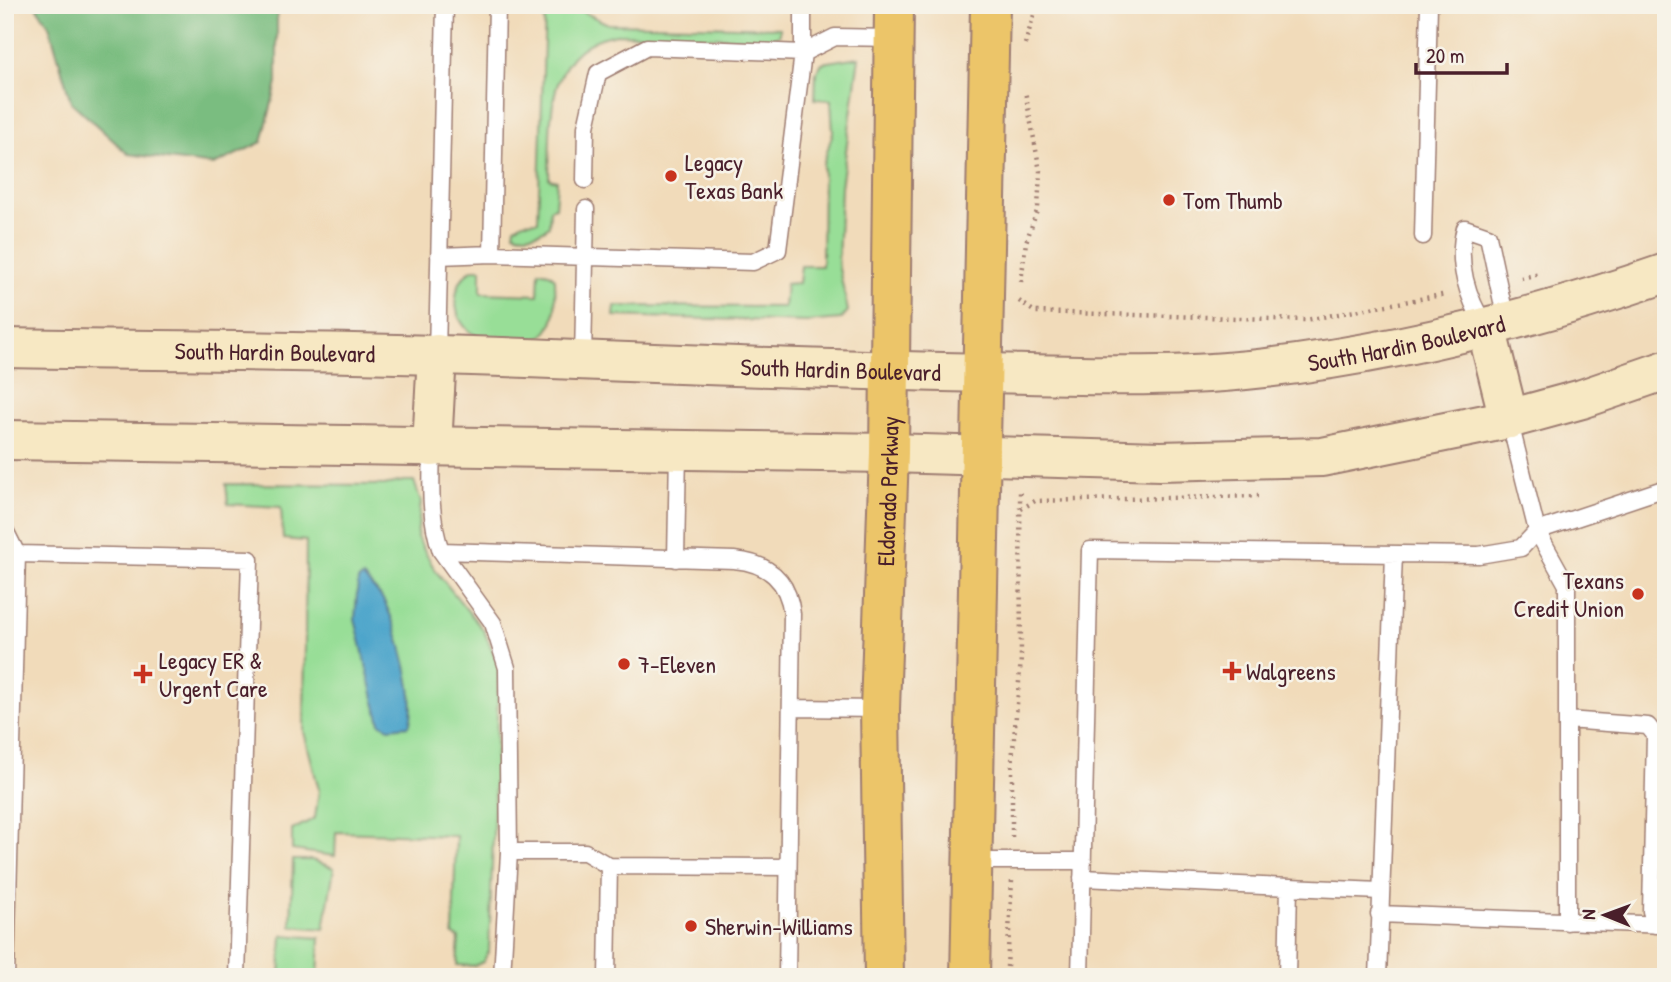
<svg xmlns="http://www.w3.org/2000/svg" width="1671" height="982" viewBox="0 0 1671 982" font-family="'Patrick Hand',sans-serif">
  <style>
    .green { fill: #98de97; stroke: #717e61; stroke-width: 2 }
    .forest { fill: #7abd80; stroke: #626e56; stroke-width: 2 }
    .water { fill: #4ea5cb; stroke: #4c627b; stroke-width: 2 }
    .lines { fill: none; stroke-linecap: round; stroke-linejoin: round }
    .service-casing { stroke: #9e7d72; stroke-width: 19 }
    .secondary-casing { stroke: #9e7d72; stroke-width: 42 }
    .primary-casing { stroke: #9e7d72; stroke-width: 42 }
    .path { stroke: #9e7d72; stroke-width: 4.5; stroke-dasharray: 2 5; stroke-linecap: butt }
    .service { stroke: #fff; stroke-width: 16 }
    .secondary { stroke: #f7e8c3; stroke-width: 38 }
    .primary { stroke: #ecc569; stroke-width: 38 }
    .poi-dot { fill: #c8321e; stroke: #f7f3e8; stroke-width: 2.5 }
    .labels { text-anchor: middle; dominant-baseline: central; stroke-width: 5; stroke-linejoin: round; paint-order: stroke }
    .poi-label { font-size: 24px; fill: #4a1f2b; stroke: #f7f3e8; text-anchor: start }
    .street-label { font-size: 24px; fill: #4a1f2b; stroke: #f7f3e8 }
  </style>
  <rect width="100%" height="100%" fill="#f7f3e8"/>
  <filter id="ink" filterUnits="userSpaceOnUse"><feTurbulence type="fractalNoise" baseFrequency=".0143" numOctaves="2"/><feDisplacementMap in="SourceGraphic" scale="14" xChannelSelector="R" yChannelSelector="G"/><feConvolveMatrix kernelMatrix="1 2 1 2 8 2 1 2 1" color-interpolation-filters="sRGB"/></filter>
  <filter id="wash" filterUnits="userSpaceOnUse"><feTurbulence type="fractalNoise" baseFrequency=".00686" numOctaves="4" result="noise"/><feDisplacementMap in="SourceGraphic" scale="28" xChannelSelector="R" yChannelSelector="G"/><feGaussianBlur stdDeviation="1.57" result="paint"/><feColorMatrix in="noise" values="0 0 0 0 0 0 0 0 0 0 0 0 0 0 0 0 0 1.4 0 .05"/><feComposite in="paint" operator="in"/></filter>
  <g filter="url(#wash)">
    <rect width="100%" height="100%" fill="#f1dbba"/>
    <path class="green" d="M519,5H569L608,24L780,28V34L773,39L616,34C543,48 551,121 549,179L557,181L555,207L550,209L549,226C540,234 526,237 514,233L515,227L523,222L538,221L545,11H521Z
      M859,57L841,187L838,264L848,311L841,319L807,322L614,316L615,306L784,307L786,284L799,283L801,266H822L823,165L833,132L831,100L815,99L816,73L822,63Z
      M474,269H481V293L538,295L539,271L549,273L555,278C555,300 560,327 538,339C520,338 493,343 477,336C451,325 448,281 474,269Z
      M404,481H414L421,502L417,537L435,570L484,631L499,665L489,951L483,962L474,966L457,965L459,938L453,935L456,836L336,832L335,856L292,850V830L315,818L319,790L304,732L306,541L283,539L281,507L228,504L226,484L384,485Z
      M293,860H312L334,868L324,929L291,926Z
      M282,935L320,938L318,977H280Z"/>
    <path class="forest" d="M35,5H277V83L262,142L214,165L128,154L71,102L49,25Z"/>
    <path class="water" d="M363,577C370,585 381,594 385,603C398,629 419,700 409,726L389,728L380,723L355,619L358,580Z"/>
  </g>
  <g filter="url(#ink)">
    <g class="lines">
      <g class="service-casing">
        <path id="service" d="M585,180L586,127L598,73L647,47L803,53L835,37L893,38
          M1465,228L1488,236L1503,306L1486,327C1467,298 1456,262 1465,228Z
          M1423,236L1429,5
          M492,254L497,5
          M439,256L492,254L753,262L778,250L803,53V5
          M437,354L445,5
          M583,360L586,209
          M432,447C431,483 429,517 441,551L493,623L507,668L509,852L502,977
          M5,530L17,554L250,559L237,977
          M441,551L734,560C768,563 788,580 792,614L787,977
          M676,559L678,450
          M792,708L880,709
          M1567,720L1648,726L1655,735L1651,911L1655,925
          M509,852H585L609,866L787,867
          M972,861H1083
          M1082,878L1380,891
          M1379,914L1666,925
          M1567,922V585L1537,531L1666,488
          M6,977L17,554
          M607,977L609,866
          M1080,977L1090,550L1479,555L1521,548L1537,531L1509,419
          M1287,977L1289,887
          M1378,977L1394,554"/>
      </g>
      <g class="secondary-casing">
        <g id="secondary">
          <path d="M1486,327L1509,419"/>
          <path id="s1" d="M5,348C187,351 370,351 552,359C697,365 843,370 988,373C1080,375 1174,379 1266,368C1402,352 1536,318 1666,273"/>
          <path d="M5,440L889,453L1160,461L1322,457L1509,419L1582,399L1666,370"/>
          <path d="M432,447L437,354"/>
        </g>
      </g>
      <g class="primary-casing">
        <g id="primary">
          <path id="s2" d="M884,977L880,709L889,453L894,5"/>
          <path d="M970,977L990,5"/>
        </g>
      </g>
      <path class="path" d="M1025,44L1037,5
        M1521,278L1540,274
        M1021,282L1026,242L1038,208L1040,171L1025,91
        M1019,301L1035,312L1306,320L1447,294
        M1021,509L1035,501L1258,496
        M1012,837V761L1021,659L1020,490
        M1007,967L1012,881"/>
      <use href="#service" class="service"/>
      <use href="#secondary" class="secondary"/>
      <use href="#primary" class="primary"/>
    </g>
  </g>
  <g class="poi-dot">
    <circle cx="671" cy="176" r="7"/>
    <circle cx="1169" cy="200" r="7"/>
    <circle cx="1638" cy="594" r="7"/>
    <circle cx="624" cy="664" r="7"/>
    <path d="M1228.5 660.5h7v7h7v7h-7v7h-7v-7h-7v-7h7z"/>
    <path d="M139.5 663.5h7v7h7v7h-7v7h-7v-7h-7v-7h7z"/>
    <circle cx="691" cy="926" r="7"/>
  </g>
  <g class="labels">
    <g class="poi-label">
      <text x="685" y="162">Legacy<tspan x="685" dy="28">Texas Bank</tspan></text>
      <text x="1183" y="200">Tom Thumb</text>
      <text x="1624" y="580" text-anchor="end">Texans<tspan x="1624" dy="28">Credit Union</tspan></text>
      <text x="159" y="660">Legacy ER &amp;<tspan x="159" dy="28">Urgent Care</tspan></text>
      <text x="638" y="664">7-Eleven</text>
      <text x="1246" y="671">Walgreens</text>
      <text x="705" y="926">Sherwin-Williams</text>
    </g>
    <g class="street-label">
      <text stroke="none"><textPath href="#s1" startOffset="1404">South Hardin Boulevard</textPath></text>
      <text stroke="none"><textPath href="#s1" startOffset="270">South Hardin Boulevard</textPath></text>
      <text stroke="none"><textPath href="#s1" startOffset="836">South Hardin Boulevard</textPath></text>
      <text stroke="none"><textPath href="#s2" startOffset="486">Eldorado Parkway</textPath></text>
    </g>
  </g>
  <rect width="1671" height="982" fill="none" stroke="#f7f3e8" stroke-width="28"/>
  <g transform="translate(1605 915) rotate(271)" stroke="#f7f3e8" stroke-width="5" paint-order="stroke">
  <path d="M0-5L12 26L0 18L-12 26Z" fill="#4a1f2b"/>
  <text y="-10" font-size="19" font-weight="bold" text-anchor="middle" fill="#4a1f2b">N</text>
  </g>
  <path d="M1416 63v10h91v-10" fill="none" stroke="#4a1f2b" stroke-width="3.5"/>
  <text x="1426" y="63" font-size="21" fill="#4a1f2b" stroke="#f7f3e8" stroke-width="5" paint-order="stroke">20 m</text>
</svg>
